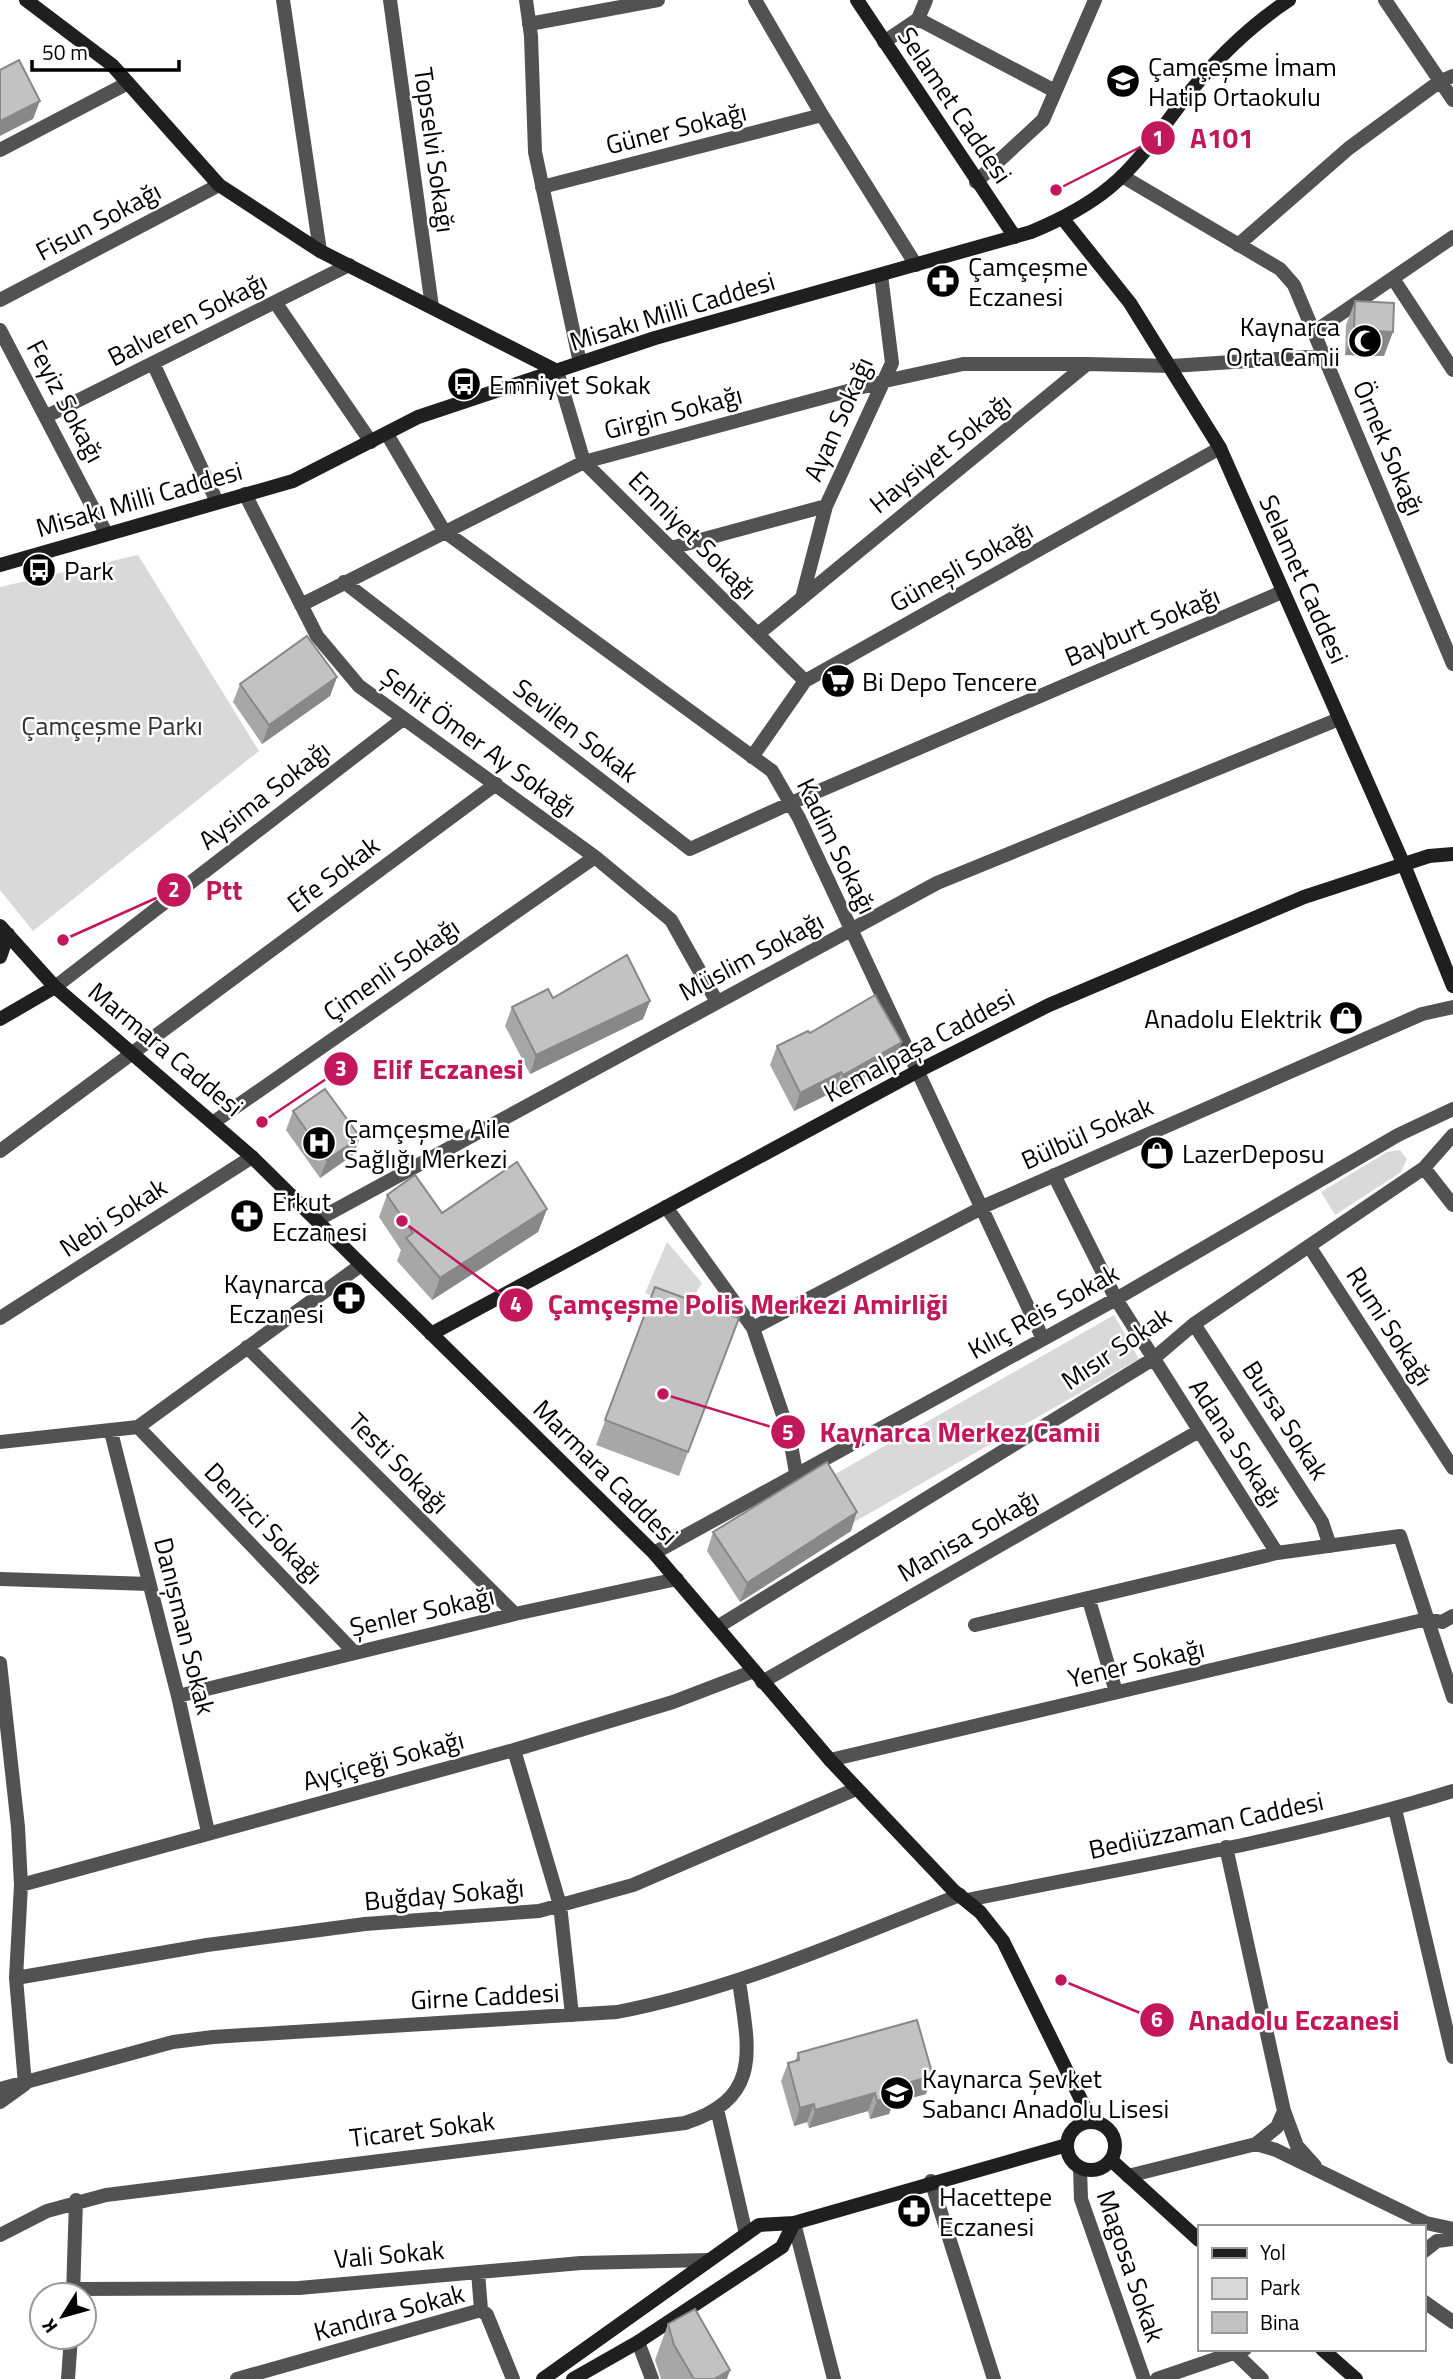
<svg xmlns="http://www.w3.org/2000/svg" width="1453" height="2379" viewBox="0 0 1453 2379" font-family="'Titillium Web',sans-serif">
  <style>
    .green { fill: #d9d9d9 }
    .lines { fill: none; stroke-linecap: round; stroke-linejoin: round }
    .street { stroke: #525252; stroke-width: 14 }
    .secondary { stroke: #1f1f1f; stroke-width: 14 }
    .wall { fill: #a7a7a7 }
    .shaded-wall { fill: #888 }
    .building { fill: #c2c2c2; stroke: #888; stroke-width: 2 }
    .labels { text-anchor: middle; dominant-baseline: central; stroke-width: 5; stroke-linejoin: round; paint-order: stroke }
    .poi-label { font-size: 26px; fill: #000; stroke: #fff; text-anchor: start }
    .street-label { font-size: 26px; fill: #000; stroke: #fff }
    .park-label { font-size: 26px; fill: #303030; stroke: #fff }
    .leader { fill: none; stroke: #c2185b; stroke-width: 2.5 }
    .callout-dot { fill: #c2185b; stroke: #fff; stroke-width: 2.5 }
    .mark-label { font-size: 21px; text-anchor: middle; font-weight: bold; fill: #fff }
    .callout-label { font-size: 28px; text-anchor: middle; font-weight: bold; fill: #c2185b; stroke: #fff; stroke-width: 5; stroke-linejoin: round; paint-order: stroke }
  </style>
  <rect width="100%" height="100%" fill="#fff"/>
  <path class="green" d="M138,555L259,751L33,931L0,890V587Z
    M1400,1150L1407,1159L1401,1172L1335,1215L1321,1192L1387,1152Z
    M667,1242L702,1283L684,1312L645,1293Z
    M1114,1315L1139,1359L849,1525L823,1481Z"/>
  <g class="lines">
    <path class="street" d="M283,0L320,251
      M390,0L432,307
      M526,0L531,36L535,152L580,363
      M755,0L822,115L916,265
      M1385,0L1453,100
      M918,19L1055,91
      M529,24L658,0
      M884,42L918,19L926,0
      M0,150L128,83
      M1122,176L1280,269L1294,285L1453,664
      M976,182L1043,120L1095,0
      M542,187L822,115
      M1238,245L1349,148L1439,82L1453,76
      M1394,280L1453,370
      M0,300L219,185
      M275,302L371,442
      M0,330L106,533
      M1314,332L1453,237
      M153,363L217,502
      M557,371L584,462L805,681
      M47,416L349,265
      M387,434L444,531L772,771L799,818L1042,1337
      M245,494L317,636L359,686L595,857L671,920L717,1002
      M671,548L826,506L892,363L881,275
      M344,582L690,849L791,803L1282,592
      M802,598L826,506
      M301,605L584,462L885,381L963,364H1087
      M758,634L1087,364L1172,366L1323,356
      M752,757L805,681L1220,448
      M55,987L403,719
      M214,1122L595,857
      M0,1151L496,784
      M1424,1168L1453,1205
      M1054,1175L1116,1299L1277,1553
      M666,1207L753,1328L789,1433L796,1473
      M317,1220L937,883L1339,719
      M1309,1246L1453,1468
      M0,1318L252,1157
      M1194,1324L1322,1522L1330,1546
      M753,1328L989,1204L1422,1014L1453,1007
      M247,1347L515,1614
      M138,1427L354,1652
      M111,1432L178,1696L208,1832
      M0,1442L138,1427L361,1265
      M654,1553L1116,1299L1398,1135L1453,1109
      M0,1579L149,1584
      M1089,1600L1116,1692
      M975,1625L1277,1553L1400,1536L1453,1697
      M719,1626L1153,1359L1194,1324L1424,1168L1453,1135
      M0,1663L18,1827L21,1885L16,1978L25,2084L0,2102
      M762,1682L1199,1431
      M178,1696L515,1614L677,1579
      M514,1750L560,1905L572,2015
      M830,1760L1427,1619L1442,1622L1453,1616
      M1395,1809L1453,2057
      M1226,1847L1284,2111L1297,2146L1315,2166
      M21,1885L514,1750L673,1702L754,1671
      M967,1900C1129,1867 1295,1840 1453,1791
      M16,1978L207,1945L365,1924L539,1911L633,1885L856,1789
      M0,2089L173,2042L213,2037L617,2012C737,1989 847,1939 960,1895
      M717,2109L746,2234
      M1256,2144L1277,2127L1284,2111
      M1080,2168L1081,2199L1144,2379
      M1128,2176L1256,2144L1276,2150L1426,2223L1453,2229
      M931,2181L994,2379
      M794,2223L834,2379
      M0,2235L47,2211L106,2195L685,2123C764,2098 748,2047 739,1981
      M1423,2252L1437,2241L1453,2239
      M478,2272L481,2310
      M74,2289L299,2288L581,2263L708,2260
      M73,2295L76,2200
      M1423,2301L1453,2322
      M638,2342L652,2379
      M1235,2353L1262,2379
      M68,2379L71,2337
      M237,2379L481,2310L487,2315L513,2379
      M1157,2379L1245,2349"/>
    <path class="secondary" d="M26,0L112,65L219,185L320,251L557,371
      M857,0L1015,237
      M1063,219L1130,303L1220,448L1404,865L1453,986
      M0,565L293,481L418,417L655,338L1031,232C1060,220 1086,207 1110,187C1139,163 1159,132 1182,102C1212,63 1248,27 1289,0
      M0,926L55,987L252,1157L654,1553L830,1760L954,1891L980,1912L1003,1941L1092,2122
      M0,957L8,934
      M0,1019L55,987
      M431,1334L918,1071L1049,1005L1304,897L1429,856L1453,854
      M1067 2146a24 24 0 1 1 48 0a24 24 0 1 1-48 0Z
      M1111,2160L1199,2240
      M1322,2349L1356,2379
      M543,2379L759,2225L794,2223L1067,2145
      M573,2379L638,2342L782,2247L794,2223"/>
  </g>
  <path class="wall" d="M1355,301L1384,356L1345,355L1346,325Z
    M337,677L330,696L262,744L233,702L240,684Z
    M553,998L650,1001L643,1019L530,1074L505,1026L512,1007Z
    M810,1033L902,1042L895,1060L837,1094L835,1091L794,1111L770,1065L777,1046Z
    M293,1111L360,1137L353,1155L320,1178L286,1130Z
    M387,1195L442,1213L547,1209L538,1232L432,1300L397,1261L401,1250L379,1217Z
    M655,1287L739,1318L679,1476L596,1445Z
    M851,1531L740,1602L707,1551L713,1532Z
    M798,2053L926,2094L893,2103L889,2114L870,2119L868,2111L809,2128L807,2122L794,2126L781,2081L788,2063L795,2061Z
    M668,2324L727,2379H661L655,2360Z"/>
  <path class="shaded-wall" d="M40,101L33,119L0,136V121Z
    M1354,330L1393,332L1384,356L1345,355Z
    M337,677L330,696L262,744L269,725Z
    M650,1001L643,1019L530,1074L536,1055Z
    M902,1042L895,1060L837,1094L843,1075Z
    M841,1072L835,1091L794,1111L800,1093Z
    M360,1137L353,1155L320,1178L327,1160Z
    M547,1209L538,1232L432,1300L440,1278Z
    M857,1512L851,1531L740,1602L747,1583Z
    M933,2076L926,2094L893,2103L889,2114L870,2119L877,2101L893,2087Z
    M875,2093L868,2111L809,2128L815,2110Z
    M814,2104L807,2122L794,2126L800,2108Z
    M730,2370L727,2379H714Z"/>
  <path class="building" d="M19,60L40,101L0,121V70Z
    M1355,301L1394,303L1393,332L1354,330Z
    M307,636L337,677L269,725L240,684Z
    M627,955L650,1001L536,1055L512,1007L548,989L553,998Z
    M875,995L902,1042L843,1075L841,1072L800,1093L777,1046L808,1031L810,1033Z
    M325,1089L360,1137L327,1160L293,1111Z
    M517,1162L547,1209L440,1278L406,1238L413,1233L387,1195L415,1175L442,1213Z
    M655,1287L739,1318L688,1452L605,1420Z
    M827,1462L857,1512L747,1583L713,1532Z
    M917,2020L933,2076L893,2087L896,2095L877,2101L875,2093L815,2110L814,2104L800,2108L788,2063L799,2060L798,2053Z
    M695,2309L730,2370L714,2379H694L674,2345L668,2324Z"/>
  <defs>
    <g id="school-disc" transform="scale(1.75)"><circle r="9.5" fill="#000" stroke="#fff"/><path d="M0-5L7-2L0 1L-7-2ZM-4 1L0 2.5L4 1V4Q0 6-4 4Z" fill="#fff"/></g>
    <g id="pharmacy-disc" transform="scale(1.75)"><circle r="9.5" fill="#000" stroke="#fff"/><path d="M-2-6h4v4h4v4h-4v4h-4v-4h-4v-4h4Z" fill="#fff"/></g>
    <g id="mosque-disc" transform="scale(1.75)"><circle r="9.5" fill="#000" stroke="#fff"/><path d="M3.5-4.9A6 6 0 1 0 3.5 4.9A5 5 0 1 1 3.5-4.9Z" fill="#fff"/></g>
    <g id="bus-disc" transform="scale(1.75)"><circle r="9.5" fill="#000" stroke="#fff"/><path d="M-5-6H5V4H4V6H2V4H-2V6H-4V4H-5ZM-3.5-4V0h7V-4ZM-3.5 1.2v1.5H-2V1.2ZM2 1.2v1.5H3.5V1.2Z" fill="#fff"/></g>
    <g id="supermarket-disc" transform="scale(1.75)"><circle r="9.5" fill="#000" stroke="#fff"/><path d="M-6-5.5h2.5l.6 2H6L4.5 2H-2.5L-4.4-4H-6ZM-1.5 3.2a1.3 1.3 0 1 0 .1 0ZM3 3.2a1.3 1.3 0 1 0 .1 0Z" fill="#fff"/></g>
    <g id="shop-disc" transform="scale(1.75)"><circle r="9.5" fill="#000" stroke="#fff"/><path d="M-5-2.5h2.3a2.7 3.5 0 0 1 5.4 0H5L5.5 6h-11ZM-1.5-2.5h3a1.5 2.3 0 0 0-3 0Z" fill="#fff"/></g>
    <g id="hospital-disc" transform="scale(1.75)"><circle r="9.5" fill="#000" stroke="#fff"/><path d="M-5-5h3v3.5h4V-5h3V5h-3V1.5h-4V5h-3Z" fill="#fff"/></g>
  </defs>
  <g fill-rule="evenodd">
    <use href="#school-disc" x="1123" y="81"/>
    <use href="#pharmacy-disc" x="943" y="281"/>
    <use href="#mosque-disc" x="1365" y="341"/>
    <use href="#bus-disc" x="464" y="384"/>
    <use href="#bus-disc" x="39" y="570"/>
    <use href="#supermarket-disc" x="838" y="681"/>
    <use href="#shop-disc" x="1346" y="1018"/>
    <use href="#hospital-disc" x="319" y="1143"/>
    <use href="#shop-disc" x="1157" y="1153"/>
    <use href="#pharmacy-disc" x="247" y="1216"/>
    <use href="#pharmacy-disc" x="349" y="1298"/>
    <use href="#school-disc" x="897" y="2093"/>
    <use href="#pharmacy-disc" x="914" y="2211"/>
  </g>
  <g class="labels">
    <g class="poi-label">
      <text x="1148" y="66">Çamçeşme İmam<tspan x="1148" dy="30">Hatip Ortaokulu</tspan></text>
      <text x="968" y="266">Çamçeşme<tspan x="968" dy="30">Eczanesi</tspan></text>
      <text x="1340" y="326" text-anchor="end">Kaynarca<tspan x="1340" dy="30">Orta Camii</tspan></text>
      <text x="489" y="384">Emniyet Sokak</text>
      <text x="64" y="570">Park</text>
      <text x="862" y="681">Bi Depo Tencere</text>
      <text x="1322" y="1018" text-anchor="end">Anadolu Elektrik</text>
      <text x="344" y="1128">Çamçeşme Aile<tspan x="344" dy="30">Sağlığı Merkezi</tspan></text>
      <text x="1182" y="1153">LazerDeposu</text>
      <text x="272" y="1201">Erkut<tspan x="272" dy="30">Eczanesi</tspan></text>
      <text x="324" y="1283" text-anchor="end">Kaynarca<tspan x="324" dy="30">Eczanesi</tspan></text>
      <text x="922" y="2078">Kaynarca Şevket<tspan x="922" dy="30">Sabancı Anadolu Lisesi</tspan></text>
      <text x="939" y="2196">Hacettepe<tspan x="939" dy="30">Eczanesi</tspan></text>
    </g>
    <g class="street-label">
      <text transform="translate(955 105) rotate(56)">Selamet Caddesi</text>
      <text transform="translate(676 128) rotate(-14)">Güner Sokağı</text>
      <text transform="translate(435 150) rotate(82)">Topselvi Sokağı</text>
      <text transform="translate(98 221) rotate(-28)">Fisun Sokağı</text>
      <text transform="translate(672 311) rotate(-17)">Misakı Milli Caddesi</text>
      <text transform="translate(187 319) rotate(-27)">Balveren Sokağı</text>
      <text transform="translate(66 401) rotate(62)">Feyiz Sokağı</text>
      <text transform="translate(673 412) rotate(-15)">Girgin Sokağı</text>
      <text transform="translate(838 419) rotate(-66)">Ayan Sokağı</text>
      <text transform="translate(1389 448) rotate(67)">Örnek Sokağı</text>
      <text transform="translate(940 453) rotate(-39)">Haysiyet Sokağı</text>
      <text transform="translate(139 499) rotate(-16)">Misakı Milli Caddesi</text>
      <text transform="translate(693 535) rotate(45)">Emniyet Sokağı</text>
      <text transform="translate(961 566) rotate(-29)">Güneşli Sokağı</text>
      <text transform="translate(1304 579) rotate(66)">Selamet Caddesi</text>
      <text transform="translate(1142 626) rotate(-23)">Bayburt Sokağı</text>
      <text transform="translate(576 730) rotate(38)">Sevilen Sokak</text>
      <text transform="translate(479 742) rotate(36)">Şehit Ömer Ay Sokağı</text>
      <text transform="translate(264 795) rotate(-38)">Aysima Sokağı</text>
      <text transform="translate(837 846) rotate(64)">Kadim Sokağı</text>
      <text transform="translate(333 874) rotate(-37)">Efe Sokak</text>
      <text transform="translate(751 956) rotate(-28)">Müslim Sokağı</text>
      <text transform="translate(391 969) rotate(-35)">Çimenli Sokağı</text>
      <text transform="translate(919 1045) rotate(-28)">Kemalpaşa Caddesi</text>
      <text transform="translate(166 1049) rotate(40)">Marmara Caddesi</text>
      <text transform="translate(1087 1133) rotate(-24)">Bülbül Sokak</text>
      <text transform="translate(113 1217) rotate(-33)">Nebi Sokak</text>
      <text transform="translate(1043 1311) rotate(-29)">Kılıç Reis Sokak</text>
      <text transform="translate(1390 1326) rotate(57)">Rumi Sokağı</text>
      <text transform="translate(1116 1348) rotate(-34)">Mısır Sokak</text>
      <text transform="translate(1286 1420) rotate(57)">Bursa Sokak</text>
      <text transform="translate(1236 1443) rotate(57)">Adana Sokağı</text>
      <text transform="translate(399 1463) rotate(45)">Testi Sokağı</text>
      <text transform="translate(606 1472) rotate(45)">Marmara Caddesi</text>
      <text transform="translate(264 1523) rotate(46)">Denizci Sokağı</text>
      <text transform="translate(968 1535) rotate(-30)">Manisa Sokağı</text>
      <text transform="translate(422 1611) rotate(-13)">Şenler Sokağı</text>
      <text transform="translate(185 1626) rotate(76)">Danışman Sokak</text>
      <text transform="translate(1136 1663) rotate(-13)">Yener Sokağı</text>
      <text transform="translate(383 1760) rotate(-15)">Ayçiçeği Sokağı</text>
      <text transform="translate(1206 1825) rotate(-12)">Bediüzzaman Caddesi</text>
      <text transform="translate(444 1894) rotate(-5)">Buğday Sokağı</text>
      <text transform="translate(485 1996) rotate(-3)">Girne Caddesi</text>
      <text transform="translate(422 2129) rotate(-7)">Ticaret Sokak</text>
      <text transform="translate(389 2254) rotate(-5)">Vali Sokak</text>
      <text transform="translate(1131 2266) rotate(71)">Magosa Sokak</text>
      <text transform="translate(389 2312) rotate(-15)">Kandıra Sokak</text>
    </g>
    <g class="park-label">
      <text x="112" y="725">Çamçeşme Parkı</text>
    </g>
  </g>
  <path class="leader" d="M1056 190L1158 138M63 940L174 890M262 1122L341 1069M402 1221L516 1305M663 1394L788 1432M1061 1980L1157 2020"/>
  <g class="callout-dot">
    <circle cx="1056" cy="190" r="7"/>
    <circle cx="63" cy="940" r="7"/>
    <circle cx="262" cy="1122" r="7"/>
    <circle cx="402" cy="1221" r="7"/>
    <circle cx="663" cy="1394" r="7"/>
    <circle cx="1061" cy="1980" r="7"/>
    <circle cx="1158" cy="138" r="18"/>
    <circle cx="174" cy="890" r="18"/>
    <circle cx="341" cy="1069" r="18"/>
    <circle cx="516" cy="1305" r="18"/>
    <circle cx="788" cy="1432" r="18"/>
    <circle cx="1157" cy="2020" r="18"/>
  </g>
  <g class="mark-label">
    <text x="1158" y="146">1</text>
    <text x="174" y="897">2</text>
    <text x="341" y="1076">3</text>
    <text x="516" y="1312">4</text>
    <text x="788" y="1440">5</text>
    <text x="1157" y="2027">6</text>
  </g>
  <g class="callout-label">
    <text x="1222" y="148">A101</text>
    <text x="224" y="900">Ptt</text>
    <text x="448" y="1079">Elif Eczanesi</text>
    <text x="748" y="1314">Çamçeşme Polis Merkezi Amirliği</text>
    <text x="960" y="1442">Kaynarca Merkez Camii</text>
    <text x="1294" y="2030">Anadolu Eczanesi</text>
  </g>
  <rect x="1198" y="2225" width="228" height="126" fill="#ffffff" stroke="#999999" stroke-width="2"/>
  <rect x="1212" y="2248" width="35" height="10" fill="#1f1f1f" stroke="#999999" stroke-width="2"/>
  <text x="1260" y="2260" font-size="21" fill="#000000">Yol</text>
  <rect x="1212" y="2278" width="35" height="21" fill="#d9d9d9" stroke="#999999" stroke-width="2"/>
  <text x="1260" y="2295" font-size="21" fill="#000000">Park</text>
  <rect x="1212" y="2312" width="35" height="21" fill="#c2c2c2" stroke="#999999" stroke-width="2"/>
  <text x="1260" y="2330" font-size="21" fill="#000000">Bina</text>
  <g transform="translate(63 2316) rotate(233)"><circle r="33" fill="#ffffff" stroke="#999999" stroke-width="2"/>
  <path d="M0-5L12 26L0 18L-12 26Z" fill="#000000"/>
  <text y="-10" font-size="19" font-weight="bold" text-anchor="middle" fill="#000000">K</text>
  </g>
  <path d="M32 60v10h147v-10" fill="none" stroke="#000000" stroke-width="3.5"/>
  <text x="42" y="60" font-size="21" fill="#000000" stroke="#ffffff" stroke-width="5" paint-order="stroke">50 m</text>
</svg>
